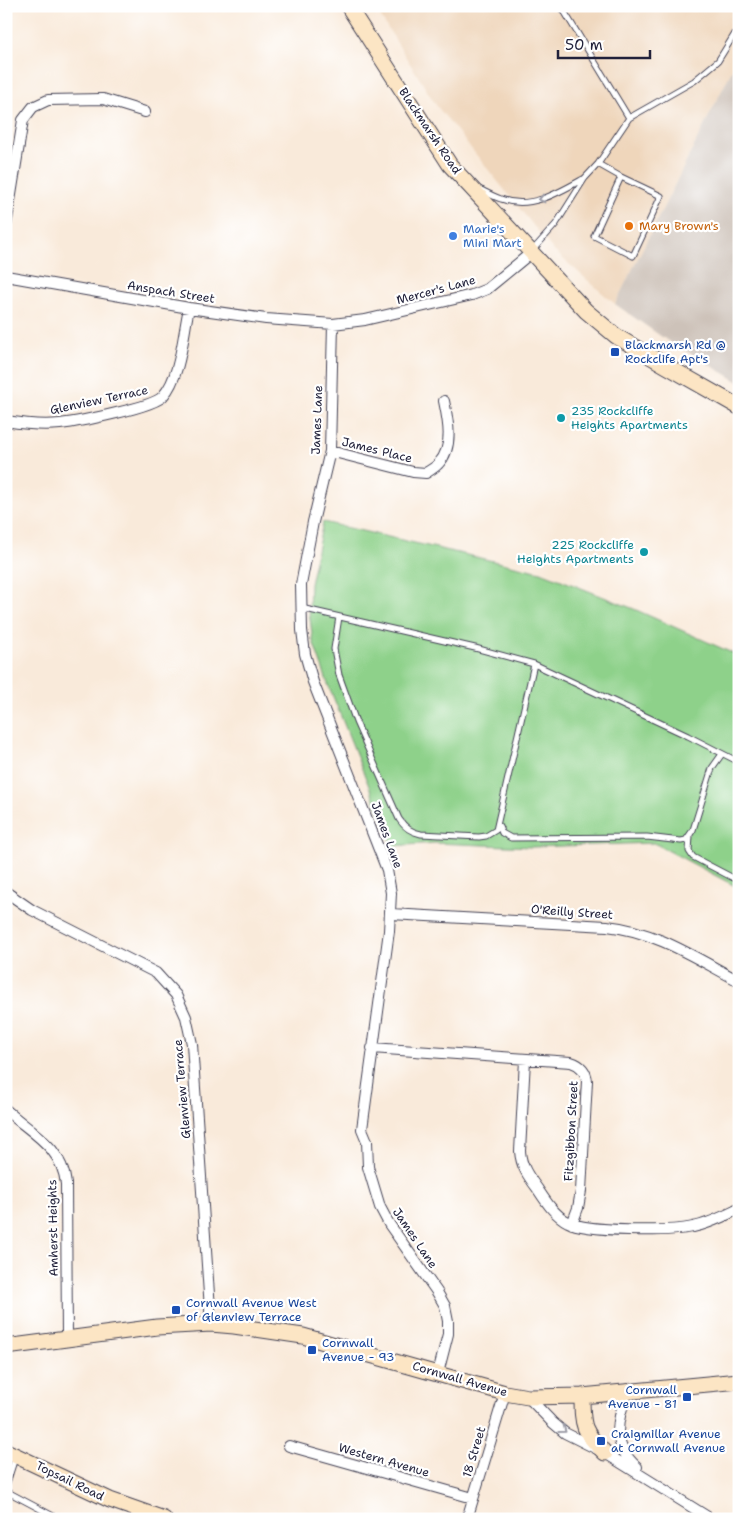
<svg xmlns="http://www.w3.org/2000/svg" width="745" height="1525" viewBox="0 0 745 1525" font-family="'Shantell Sans',sans-serif">
  <style>
    .built { fill: #efd6bb }
    .industrial { fill: #cdc2b9 }
    .green { fill: #8ed18a; stroke: #587a62 }
    .lines { fill: none; stroke-linecap: round; stroke-linejoin: round }
    .lane-casing { stroke: #424053; stroke-width: 7 }
    .street-casing { stroke: #424053; stroke-width: 12 }
    .secondary-casing { stroke: #424053; stroke-width: 17 }
    .lane { stroke: #fff; stroke-width: 5 }
    .street { stroke: #fff; stroke-width: 10 }
    .secondary { stroke: #fce5c4; stroke-width: 15 }
    .oneway { stroke: #9c9ca7 }
    .food-dot { fill: #e8710a; stroke: #fff; stroke-width: 2 }
    .shop-dot { fill: #3f7fe0; stroke: #fff; stroke-width: 2 }
    .transit-dot { fill: #1a4fb4; stroke: #fff; stroke-width: 2 }
    .culture-dot { fill: #0f9aa8; stroke: #fff; stroke-width: 2 }
    .labels { text-anchor: middle; dominant-baseline: central; stroke-width: 4.5; stroke-linejoin: round; paint-order: stroke }
    .street-label { font-size: 12px; fill: #22223b; stroke: #fff }
    .food-label { font-size: 12px; fill: #c56008; stroke: #fff; text-anchor: start }
    .shop-label { font-size: 12px; fill: #366cbe; stroke: #fff; text-anchor: start }
    .transit-label { font-size: 12px; fill: #164399; stroke: #fff; text-anchor: start }
    .culture-label { font-size: 12px; fill: #0d838f; stroke: #fff; text-anchor: start }
  </style>
  <rect width="100%" height="100%" fill="#fff"/>
  <filter id="ink" filterUnits="userSpaceOnUse"><feTurbulence type="fractalNoise" baseFrequency=".02" numOctaves="2"/><feDisplacementMap in="SourceGraphic" scale="10" xChannelSelector="R" yChannelSelector="G"/><feConvolveMatrix kernelMatrix="1 2 1 2 8 2 1 2 1" color-interpolation-filters="sRGB"/></filter>
  <filter id="wash" filterUnits="userSpaceOnUse"><feTurbulence type="fractalNoise" baseFrequency=".0096" numOctaves="4" result="noise"/><feDisplacementMap in="SourceGraphic" scale="20" xChannelSelector="R" yChannelSelector="G"/><feGaussianBlur stdDeviation="1.12" result="paint"/><feColorMatrix in="noise" values="0 0 0 0 0 0 0 0 0 0 0 0 0 0 0 0 0 1.4 0 .05"/><feComposite in="paint" operator="in"/></filter>
  <g filter="url(#wash)">
    <rect width="100%" height="100%" fill="#f9eada"/>
    <path class="built" d="M374,6H739V56L615,304L554,251L436,105Z"/>
    <path class="industrial" d="M739,56V382L662,337L615,304Z"/>
    <path class="green" d="M323,522L541,572L634,609L739,656V888L654,843L532,847L434,843L393,846L328,684L313,641L309,611L310,584Z"/>
  </g>
  <g filter="url(#ink)">
    <g class="lines">
      <g class="lane-casing">
        <path id="lane" d="M561,6L629,118
          M598,164L621,177L661,196L633,256L594,236L621,177
          M479,189C486,192 494,197 501,199C530,210 558,193 583,179
          M532,251L556,224L585,178L598,164L629,118L694,81L718,61L739,27
          M301,608L475,648L534,664L688,736L739,762
          M339,617L334,649L339,675L356,722L399,819C405,828 411,832 421,834L479,837L486,836L496,830L534,664
          M499,826L502,833L511,838L647,837L681,841L686,840L693,830L712,768L722,754
          M690,836L689,851L693,857L739,881
          M6,1486L15,1458
          M6,1491L59,1519"/>
      </g>
      <g class="street-casing">
        <path id="street" d="M6,226L23,120L33,107L48,100L103,99L145,112
          M6,276L189,308L266,319L333,324L365,320L472,295L487,289L532,252
          M333,324L330,451L313,522L301,585L302,630L305,654L313,682L387,870L391,893L389,931L362,1129L367,1141L368,1167L380,1207L389,1224L437,1292L445,1306L448,1321V1334L438,1373
          M6,421C24,424 42,426 60,424C77,422 155,407 163,396C181,376 183,334 189,308
          M330,451L413,472L426,473C430,470 436,467 439,463C454,447 448,420 444,401
          M6,892L32,910L156,973L176,995L186,1017L192,1044L211,1324
          M391,914L607,926C656,931 697,959 739,981
          M372,1048L571,1062C581,1065 586,1071 587,1081L581,1191L578,1208L572,1224
          M525,1060L520,1151C521,1166 528,1176 537,1188C545,1200 554,1215 568,1222C586,1232 670,1232 693,1227C709,1224 724,1216 739,1209
          M6,1110C31,1133 62,1146 66,1184L67,1339
          M627,1392C617,1423 610,1443 637,1467
          M528,1397L552,1422L565,1433L605,1453L711,1519
          M289,1446L473,1498
          M467,1519L505,1393"/>
      </g>
      <g class="secondary-casing">
        <path id="secondary" d="M348,6L450,165L586,311L616,336L665,365L739,407
          M6,1347L157,1327L211,1324L234,1326L303,1336L505,1393L528,1397L582,1396L739,1381
          M582,1396C582,1426 583,1432 605,1453
          M6,1451L110,1500L164,1519"/>
      </g>
      <use href="#lane" class="lane"/>
      <use href="#street" class="street"/>
      <use href="#secondary" class="secondary"/>
    </g>
    <defs><path id="oneway-chevron" d="M-2-3.5L2.5 0L-2 3.5" fill="none" stroke-width="1.6" stroke-linecap="round" stroke-linejoin="round" transform="scale(1.25)"/></defs>
    <g class="oneway">
      <use href="#oneway-chevron" transform="translate(542 199) rotate(167)"/>
      <use href="#oneway-chevron" transform="translate(563 1430) rotate(36)"/>
    </g>
  </g>
  <circle class="food-dot" cx="629" cy="226" r="5"/>
  <circle class="shop-dot" cx="453" cy="236" r="5"/>
  <g class="transit-dot">
    <rect x="610" y="347" width="10" height="10" rx="2.5"/>
    <rect x="171" y="1305" width="10" height="10" rx="2.5"/>
    <rect x="307" y="1345" width="10" height="10" rx="2.5"/>
    <rect x="682" y="1392" width="10" height="10" rx="2.5"/>
    <rect x="596" y="1436" width="10" height="10" rx="2.5"/>
  </g>
  <g class="culture-dot">
    <circle cx="561" cy="418" r="5"/>
    <circle cx="644" cy="552" r="5"/>
  </g>
  <g class="labels">
    <g class="street-label">
      <text transform="translate(430 131) rotate(56)">Blackmarsh Road</text>
      <text transform="translate(436 290) rotate(-15)">Mercer's Lane</text>
      <text transform="translate(171 292) rotate(9)">Anspach Street</text>
      <text transform="translate(99 400) rotate(-12)">Glenview Terrace</text>
      <text transform="translate(317 420) rotate(-88)">James Lane</text>
      <text transform="translate(377 450) rotate(14)">James Place</text>
      <text transform="translate(387 835) rotate(70)">James Lane</text>
      <text transform="translate(572 912) rotate(4)">O'Reilly Street</text>
      <text transform="translate(182 1089) rotate(-95)">Glenview Terrace</text>
      <text transform="translate(571 1131) rotate(-87)">Fitzgibbon Street</text>
      <text transform="translate(53 1228) rotate(-91)">Amherst Heights</text>
      <text transform="translate(415 1238) rotate(56)">James Lane</text>
      <text transform="translate(460 1379) rotate(16)">Cornwall Avenue</text>
      <text transform="translate(474 1452) rotate(-73)">18 Street</text>
      <text transform="translate(384 1460) rotate(16)">Western Avenue</text>
      <text transform="translate(70 1481) rotate(26)">Topsail Road</text>
    </g>
    <g class="food-label">
      <text x="639" y="226">Mary Brown's</text>
    </g>
    <g class="shop-label">
      <text x="463" y="229">Marie's<tspan x="463" dy="14">Mini Mart</tspan></text>
    </g>
    <g class="transit-label">
      <text x="625" y="345">Blackmarsh Rd @<tspan x="625" dy="14">Rockclife Apt's</tspan></text>
      <text x="186" y="1303">Cornwall Avenue West<tspan x="186" dy="14">of Glenview Terrace</tspan></text>
      <text x="322" y="1343">Cornwall<tspan x="322" dy="14">Avenue - 93</tspan></text>
      <text x="677" y="1390" text-anchor="end">Cornwall<tspan x="677" dy="14">Avenue - 81</tspan></text>
      <text x="611" y="1434">Craigmillar Avenue<tspan x="611" dy="14">at Cornwall Avenue</tspan></text>
    </g>
    <g class="culture-label">
      <text x="571" y="411">235 Rockcliffe<tspan x="571" dy="14">Heights Apartments</tspan></text>
      <text x="634" y="545" text-anchor="end">225 Rockcliffe<tspan x="634" dy="14">Heights Apartments</tspan></text>
    </g>
  </g>
  <rect width="745" height="1525" fill="none" stroke="#fff" stroke-width="25"/>
  <path d="M558 50v8h92v-8" fill="none" stroke="#22223b" stroke-width="2.5"/>
  <text x="565" y="50" font-size="15" fill="#22223b" stroke="#ffffff" stroke-width="4" paint-order="stroke">50 m</text>
</svg>
